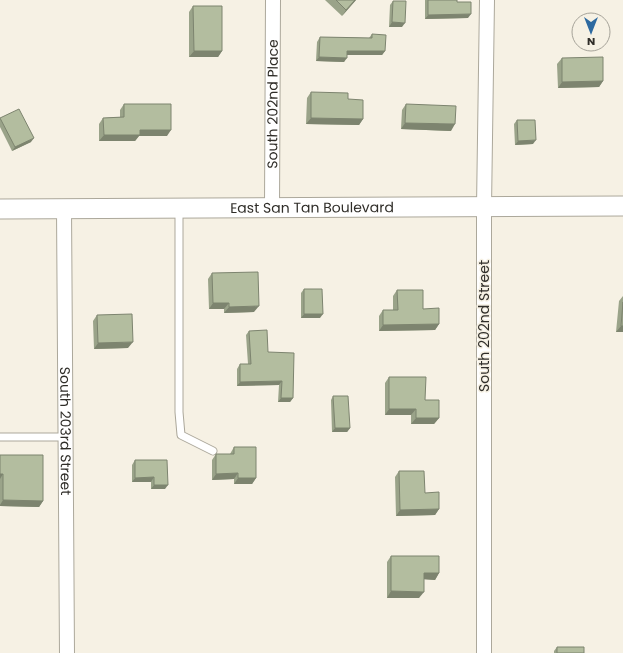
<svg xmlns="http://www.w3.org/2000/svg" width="623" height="653" viewBox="0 0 623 653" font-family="Poppins,sans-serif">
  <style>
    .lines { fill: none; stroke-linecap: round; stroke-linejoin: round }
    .lane-casing { stroke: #aca89b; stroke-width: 9 }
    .street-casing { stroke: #aca89b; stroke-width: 16 }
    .secondary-casing { stroke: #aca89b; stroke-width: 21 }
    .lane { stroke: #fff; stroke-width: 7 }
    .street { stroke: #fff; stroke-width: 14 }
    .secondary { stroke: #fff; stroke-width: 19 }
    .wall { fill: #9aa389 }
    .shaded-wall { fill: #7d846f }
    .building { fill: #b3bd9f; stroke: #7d846f }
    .labels { text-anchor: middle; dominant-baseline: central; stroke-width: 3; stroke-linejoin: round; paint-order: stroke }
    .street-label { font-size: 14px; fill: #2f2d28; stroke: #f6f1e4 }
  </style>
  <rect width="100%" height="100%" fill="#f6f1e4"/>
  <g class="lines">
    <g class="lane-casing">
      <path id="lane" d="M179,208V412L181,435L213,451
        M0,437H66"/>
    </g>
    <g class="street-casing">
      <g id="street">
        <path id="s1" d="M272,207L273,0"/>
        <path id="s2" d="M64,208L67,653"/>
        <path d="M484,653V207L487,0"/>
      </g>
    </g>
    <g class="secondary-casing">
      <g id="secondary">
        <path id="s3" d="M0,209L623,206"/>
      </g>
    </g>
    <use href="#lane" class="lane"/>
    <use href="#street" class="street"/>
    <use href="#secondary" class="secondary"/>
  </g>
  <path class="wall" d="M325,0H356L342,16Z
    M425,0H457V2L468,18L425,19Z
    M393,1L402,27H389L390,5Z
    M193,6L222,51L218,57H189V12Z
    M372,34L385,51L382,55H347L344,62L316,61L317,42L320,37L369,38Z
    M562,58L603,81L599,87L558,88L557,64Z
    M311,92L348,99L363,119L359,125L306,124L307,98Z
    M124,104L167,136H139L135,141H99V124L103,118L120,117V110Z
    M406,104L451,131L401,129L402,110Z
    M0,118L31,142L12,151L0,127Z
    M517,120L533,144L515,145L514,124Z
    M212,273L254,312L224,313V309H209L208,279Z
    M304,289L320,318H301V293Z
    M397,290L423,309L439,324L435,330L379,331V316L383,310H393V296Z
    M623,296V332H616L619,301Z
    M97,315L128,348L94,349L93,321Z
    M249,331L268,352L293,398L290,402H278L279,385L237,386V369L240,364H248L246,335Z
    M389,377L425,400L439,418L434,424H411V415H385V383Z
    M333,396L350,428L347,432H332L331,400Z
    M234,447L256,478L252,484H234V479L212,480V460L216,454H230Z
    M0,455L43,501L39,507L0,506Z
    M135,460H167L165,489H151V482H132V465Z
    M399,471L425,493L439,509L435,515L396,516L395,477Z
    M391,556L439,573L435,580L424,579L419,598H387V562Z
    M557,647L584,653H554V651Z"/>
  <path class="shaded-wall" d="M355,0H356L342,16L346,10Z
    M471,14L468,18L425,19L428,15Z
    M392,22L405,23L402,27H389Z
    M194,51H222L218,57H189Z
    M347,51H385L382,55H344Z
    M319,57L347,58L344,62L316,61Z
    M603,81L599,87L558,88L562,82Z
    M311,118L363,119L359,125L306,124Z
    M405,123L455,124L451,131L401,129Z
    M140,130H171L167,136H139L135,141H99L104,135Z
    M34,138L31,142L12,151L15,147Z
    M536,140L533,144L515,145L518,141Z
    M213,303H229L224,309H209Z
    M259,306L254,312L224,313L229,307Z
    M304,314H323L320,318H301Z
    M439,324L435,330L379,331L383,325Z
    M621,326H623V332H616Z
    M133,342L128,348L94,349L98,343Z
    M282,381L279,385L237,386L240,382Z
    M281,398H293L290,402H278Z
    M389,409H416L411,415H385Z
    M416,418H439L434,424H411Z
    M335,428H350L347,432H332Z
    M238,473L234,479L212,480L216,474Z
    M0,474H3L0,479Z
    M154,477L151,482H132L135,478Z
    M238,478H256L252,484H234Z
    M154,485H168L165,489H151Z
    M3,500L43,501L39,507L0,506V505Z
    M439,509L435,515L396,516L400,510Z
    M424,573H439L435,580L420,579Z
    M391,591L424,592L419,598H387Z"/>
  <path class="building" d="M336,0H355L346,10Z
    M428,0H457V2H471V14L428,15Z
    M393,1H406L405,23L392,22Z
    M193,6H222V51H194Z
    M372,34L386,35L385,51H347V58L319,57L320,37L372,38Z
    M603,57V81L562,82V58Z
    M311,92L348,93V99L363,100V119L311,118Z
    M124,104H171V130H140V135H104L103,118L124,117Z
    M406,104L456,106L455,124L405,123Z
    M19,109L34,138L15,147L0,118Z
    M517,120H535L536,140L518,141Z
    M258,272L259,306L229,307V303H213L212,273Z
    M304,289H322L323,314H304Z
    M397,290H423V309L439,308V324L383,325V310H398Z
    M623,302V326H621Z
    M132,314L133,342L98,343L97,315Z
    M267,330L268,352L294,353L293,398H281L282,381L240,382V364H251L249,331Z
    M389,377H426L425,400H439V418H416V409H389Z
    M333,396H348L350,428H335Z
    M234,447H256V478H238V473L216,474V454H234Z
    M0,455H43V501L3,500V474H0Z
    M135,460H167L168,485H154V477L135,478Z
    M399,471H424L425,493L439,492V509L400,510Z
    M391,556H439V573H424V592L391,591Z
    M557,647H584V653H557Z"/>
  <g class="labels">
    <g class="street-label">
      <text stroke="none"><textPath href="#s1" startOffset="103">South 202nd Place</textPath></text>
      <text stroke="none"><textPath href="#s3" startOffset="312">East San Tan Boulevard</textPath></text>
      <text transform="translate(484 326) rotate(-90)">South 202nd Street</text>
      <text stroke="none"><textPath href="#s2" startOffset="223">South 203rd Street</textPath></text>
    </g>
  </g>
  <g transform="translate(591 32) rotate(180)"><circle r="19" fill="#f6f1e4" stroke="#a6a399"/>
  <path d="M0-3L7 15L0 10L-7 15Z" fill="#2d69a0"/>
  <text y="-6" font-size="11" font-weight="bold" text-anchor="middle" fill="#2f2d28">N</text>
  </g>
</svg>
